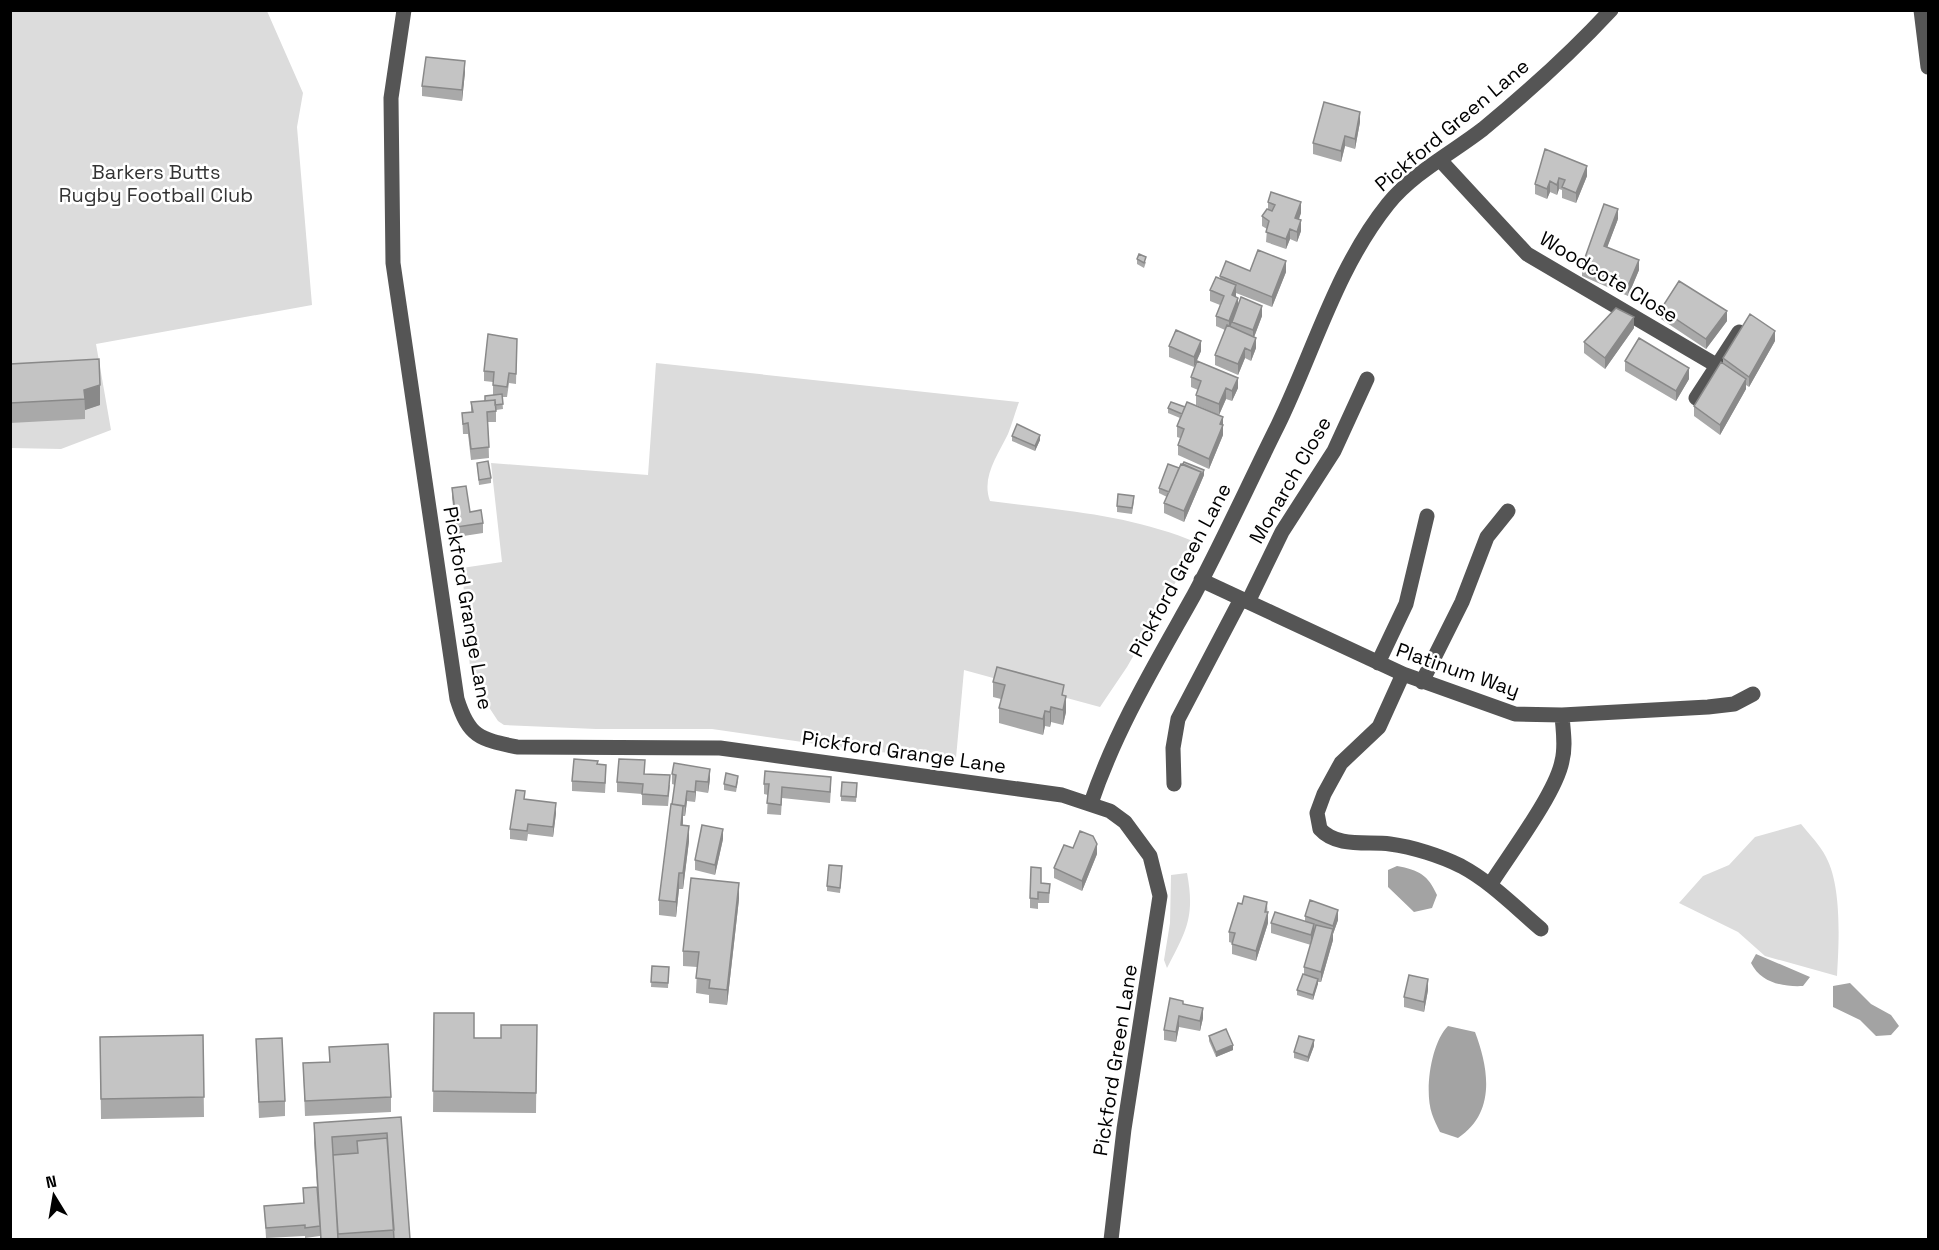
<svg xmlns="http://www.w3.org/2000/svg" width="1939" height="1250" viewBox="0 0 1939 1250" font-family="'Space Grotesk',sans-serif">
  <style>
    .green { fill: #dcdcdc }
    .water { fill: #a3a3a3 }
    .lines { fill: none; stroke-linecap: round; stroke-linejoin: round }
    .minor { stroke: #555; stroke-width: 15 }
    .wall { fill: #a9a9a9 }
    .shaded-wall { fill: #898989 }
    .building { fill: #c4c4c4; stroke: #898989; stroke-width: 1.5 }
    .labels { text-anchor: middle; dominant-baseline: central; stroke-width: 5; stroke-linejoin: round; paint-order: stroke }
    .street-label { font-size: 20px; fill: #000; stroke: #fff }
    .park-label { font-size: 20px; fill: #333; stroke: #fff }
  </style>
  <rect width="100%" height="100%" fill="#fff"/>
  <path class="green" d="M10,11H267L303,93L297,127L312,305L96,344L111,430L61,449L11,448Z
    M656,363L1019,402C1015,413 1012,424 1008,434C998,455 981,477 990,501C1065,511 1128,514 1198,543L1127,667L1100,707L964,670L956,758L866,751L712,729H596L504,725L498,721L471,680L462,568L502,562L491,463L648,475Z
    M1801,824C1809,834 1820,845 1826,857C1842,887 1839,942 1837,976L1765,956L1738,932L1679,903L1703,876L1729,865L1755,837Z
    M1187,873C1195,916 1187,930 1167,968L1164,960L1170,923L1171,875Z"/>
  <path class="water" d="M1397,866C1419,870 1428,875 1437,895L1432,908L1414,912L1388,887V870Z
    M1756,954L1810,977L1803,986C1783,987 1761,983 1751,963Z
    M1850,983L1871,1004L1891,1015L1899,1026L1891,1035L1876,1036L1860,1020L1833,1007V986Z
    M1448,1026L1475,1032C1489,1069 1496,1113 1458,1138L1440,1132C1437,1126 1434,1120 1432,1114C1424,1091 1431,1043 1448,1026Z"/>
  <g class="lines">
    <path class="minor" d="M404,10L391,98L393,263L457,699C469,737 479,739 517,747L720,748L1062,795L1110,811L1125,822L1150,856L1160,896L1124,1129L1111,1240
      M1921,10L1928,67
      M1440,160L1527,254L1716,365
      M1696,398L1739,332
      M1201,580L1403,674L1515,714L1562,715L1708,707L1734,704L1753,694
      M1248,602L1282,532L1334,451L1367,379
      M1378,663L1406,604L1427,516
      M1403,674L1379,727L1341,763L1324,794L1317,813L1320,829C1337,848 1368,841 1390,844C1413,847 1441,856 1461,866C1491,882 1515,907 1541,929
      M1422,682L1462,602L1487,537L1508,511
      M1174,784L1173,748L1178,719L1241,599
      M1091,803C1116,729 1156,663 1194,595C1224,539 1250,481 1278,425C1314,351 1336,269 1388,204C1413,173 1452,153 1483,129C1528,92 1571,53 1611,10
      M1490,885C1509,855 1556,793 1562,761C1566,746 1563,731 1562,715"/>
  </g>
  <path class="wall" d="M465,72L462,101L422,96V86Z
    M1360,122L1355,149L1345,146L1341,162L1313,154V143Z
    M1545,149L1587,176L1576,203L1562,198V190L1559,189L1557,195L1550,192L1547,199L1535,194V184Z
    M1268,202L1301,213L1299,219L1301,231L1297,242L1290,239L1286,249L1266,242L1267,229L1262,226V216L1268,210Z
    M1618,219L1607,247L1639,270L1628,296L1582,276V266Z
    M1137,259L1146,262L1144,268L1137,264Z
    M1250,271L1286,272L1272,307L1236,293L1235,297L1238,306L1262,316L1254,337L1256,348L1251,361L1245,358L1238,375L1215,365V355L1225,330L1216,326V316L1220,305L1210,301V290L1220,279V276Z
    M1661,309L1727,321L1706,349L1661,319Z
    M1634,328L1605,369L1584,353V342Z
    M517,339L516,384L509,383L507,397H502L503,409L496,410V422H488L489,458L471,460L468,434H463L462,413L471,412V402L485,401L493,395V382L484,381V371Z
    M1775,341L1749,387L1746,385V389L1720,435L1694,416V406L1723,364V358Z
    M1169,346L1201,351L1194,367L1169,357Z
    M1625,361L1689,379L1676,401L1625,371Z
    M10,364L100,405L85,410V419L10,423Z
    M1191,377L1238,388L1232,401L1226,399L1219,415L1196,405V395L1198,390L1191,387Z
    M1185,407L1223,417V435L1209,469L1178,455V445L1180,438L1177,437V426L1180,418L1168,413V408Z
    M1012,436L1040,440L1035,451L1012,441Z
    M477,463L491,478V483L479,485Z
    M1179,468L1204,475L1184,522L1164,513V503L1167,497L1159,493V488Z
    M452,488L470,512L483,523V533L457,537L452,498Z
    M1134,501L1132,514L1117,512V506Z
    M993,682L1064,696L1066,712L1063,725L1051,722L1050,727L1045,726L1043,735L999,723V708L1001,699L993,697Z
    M598,764L606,775L605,793L572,791V781Z
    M645,774L670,785L668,806L642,805V794L617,792V782Z
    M672,774L710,779L708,793L696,791L695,802L687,801L685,816H683V825L689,841L683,889H679L676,917L659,915V900L675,785L672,784Z
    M738,781L736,792L724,790V784Z
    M764,784L831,788L830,803L782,798L781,815L767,814L768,795L764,794Z
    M857,788L856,802L841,801V796Z
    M525,800L556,813L553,837L528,834L527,841L510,839V829Z
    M723,839L715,875L695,870V860Z
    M1097,854L1082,891L1054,878V868Z
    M842,871L840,893L827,891V886Z
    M1041,883L1050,884L1049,903H1038V909L1030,908V898Z
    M739,899L727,1005L709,1003V995L696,993L697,967L683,966V951Z
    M1267,902L1268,923L1256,961L1232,954V943L1229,942V932L1242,904Z
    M1305,916L1338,920L1333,934V940L1321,982H1318L1313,1000L1297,995V990L1304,974V967L1311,945L1271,933V923L1305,921Z
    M652,966L669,967L668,988L651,987Z
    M1428,990L1424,1012L1404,1007V997Z
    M1183,1004L1203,1018L1200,1031L1179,1027L1176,1042L1164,1040V1030Z
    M434,1013L474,1038H501L537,1025L536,1113L433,1112Z
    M203,1035L204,1117L101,1119L100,1037Z
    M1209,1036L1233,1050L1216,1057L1209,1041Z
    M256,1039L285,1101V1116L259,1118Z
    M1314,1046L1308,1062L1294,1058V1052Z
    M329,1047L391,1097V1112L305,1116L303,1063L329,1062Z
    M401,1117L410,1239H320V1236L305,1238V1236L266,1238L264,1206L303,1203V1188L317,1187L314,1143V1123Z"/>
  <path class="shaded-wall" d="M465,61V72L462,101V90Z
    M1360,112V122L1355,149V139Z
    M1345,136V146L1341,162V151Z
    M1587,166V176L1576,203V193Z
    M1559,178V189L1557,195V185Z
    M1550,181V192L1547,199V189Z
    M1301,202V213L1295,229V218Z
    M1618,209V219L1604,256V246Z
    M1301,220V231L1297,242V232Z
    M1290,229V239L1286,249V239Z
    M1639,260V270L1628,296V286Z
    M1286,261V272L1272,307V297Z
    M1236,285V296L1232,305V295Z
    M1238,298V308L1232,322L1229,331V321Z
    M1262,306V316L1253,340V330Z
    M1727,311V321L1706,349V339Z
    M1634,317V328L1605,369V358Z
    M1775,331V341L1749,387V377Z
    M1256,338V348L1251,361V351Z
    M1201,341V351L1194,367V357Z
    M1245,348V358L1238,375V364Z
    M1689,368V379L1676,401V391Z
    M1238,378V388L1232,401V391Z
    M1746,379V389L1720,435V425Z
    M100,385V405L85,410L84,390Z
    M1226,388V399L1219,415V404Z
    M1223,417V435L1209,469V459Z
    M1040,435V440L1035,451V446Z
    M1204,470V475L1184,522V511L1201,472Z
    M1066,696V712L1063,725V710Z
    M1051,707V722L1050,727V712Z
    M1045,711V726L1043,735V719Z
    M710,769V779L708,793V782Z
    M696,781V791L695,802V792Z
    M687,791V801L685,816V806Z
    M556,803V813L553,837V827Z
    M683,806V821L681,840V825Z
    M689,826V841L683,889V873Z
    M723,829V839L715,875V865Z
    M1097,844V854L1082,891V881Z
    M679,873V889L676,917V902Z
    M739,883V899L727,1005V990Z
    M1338,910V920L1333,934V940L1321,982V972L1333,932V926Z
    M1268,912V923L1256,961V951Z
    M1314,924V934L1311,945V935Z
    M1318,979V984L1313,1000V995Z
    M1428,979V990L1424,1012V1002Z
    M1203,1008V1018L1200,1031V1021Z
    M1179,1016V1027L1176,1042V1032Z
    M1314,1040V1046L1308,1062V1057Z
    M1233,1045V1050L1216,1057V1052Z"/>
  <path class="building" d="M426,57L465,61L462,90L422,86Z
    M1324,102L1360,112L1355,139L1345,136L1341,151L1313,143Z
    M1545,149L1587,166L1576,193L1562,187L1565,180L1559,178L1557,185L1550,181L1547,189L1535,184Z
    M1271,192L1301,202L1295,218L1301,220L1297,232L1290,229L1286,239L1266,232L1269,221L1262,216L1267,209L1272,211L1275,205L1268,202Z
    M1604,204L1618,209L1604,246L1639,260L1628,286L1582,266Z
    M1258,250L1286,261L1272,297L1220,276L1226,261L1250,271Z
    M1139,254L1146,257L1144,263L1137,259Z
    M1216,277L1236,285L1232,295L1238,298L1229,321L1216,316L1224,296L1210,290Z
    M1679,281L1727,311L1706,339L1661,309Z
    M1241,297L1262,306L1253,330L1232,322Z
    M1616,308L1634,317L1605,358L1584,342Z
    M1750,314L1775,331L1749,377L1723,358Z
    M1227,325L1256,338L1251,351L1245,348L1238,364L1215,355Z
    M1176,330L1201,341L1194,357L1169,346Z
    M488,334L517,339L516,374L509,373L507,387L493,385L494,372L484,371Z
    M1639,338L1689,368L1676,391L1625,361Z
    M99,359L100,385L84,390L85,399L10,403V364Z
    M1197,361L1238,378L1232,391L1226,388L1219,404L1196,395L1201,381L1191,377Z
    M1721,362L1746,379L1720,425L1694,406Z
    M502,394L503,404L495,405V400L485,401V396Z
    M495,400L496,411L487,412L489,447L471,449L468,423L463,424L462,413L473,412L471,402Z
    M1171,402L1185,407L1182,414L1168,408Z
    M1187,402L1223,417L1220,424L1223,425L1209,459L1178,445L1184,429L1177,426Z
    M1017,424L1040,435L1035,446L1012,436Z
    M488,461L491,478L479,480L477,463Z
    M1184,462L1204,470L1201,477V472L1183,464Z
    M1168,464L1179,468L1169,492L1159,488Z
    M1181,464L1201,472L1184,511L1164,503Z
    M466,486L470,512L481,510L483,523L457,527L452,488Z
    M1118,494L1134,496L1132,508L1117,506Z
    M997,667L1064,685L1062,695L1066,696L1063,710L1051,707L1050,712L1045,711L1043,719L999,708L1005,685L993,682Z
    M574,759L598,761L597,764L606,765L605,783L572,781Z
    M619,759L645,760L644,774L670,775L668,796L642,794L643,784L617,782Z
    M674,763L710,769L708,782L696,781L695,792L687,791L685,806L672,804L676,775L672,774Z
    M765,771L831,777L830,792L782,787L781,805L767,803L769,784H764Z
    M726,773L738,776L736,787L724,784Z
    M842,782L857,783L856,797L841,796Z
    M516,790L525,791L524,799L556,803L553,827L528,824L527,831L510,829Z
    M671,804L683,806L681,825L689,826L683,873H679L676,902L659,900Z
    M702,825L723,829L715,865L695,860Z
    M1080,831L1093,836L1097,844L1082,881L1054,868L1064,845L1073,848Z
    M829,865L842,866L840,888L827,886Z
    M1031,867L1041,868V883L1050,884L1049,893L1038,892V899L1030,898Z
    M691,878L739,883L727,990L709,988L710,980L696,978L699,952L683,951Z
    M1244,896L1267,902L1265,912H1268L1256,951L1232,944L1235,933L1229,932L1238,903L1242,904Z
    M1310,900L1338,910L1333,926L1305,916Z
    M1275,912L1314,924L1311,935L1271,923Z
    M1316,925L1333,929L1321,972L1304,967Z
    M652,966L669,967L668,983L651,982Z
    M1303,974L1318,979L1313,995L1297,990Z
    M1409,975L1428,979L1424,1002L1404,997Z
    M1170,998L1183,1001V1004L1203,1008L1200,1021L1179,1016L1176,1032L1164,1030Z
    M434,1013H474V1038H501V1025H537L536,1093L433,1091Z
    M1226,1029L1233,1045L1216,1052L1209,1036Z
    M203,1035L204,1097L101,1099L100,1037Z
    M1299,1036L1314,1040L1308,1057L1294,1052Z
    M282,1038L285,1101L259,1102L256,1039Z
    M388,1044L391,1097L305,1101L303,1063L330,1062L329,1047Z
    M401,1117L410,1239H394L387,1133L332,1137L338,1239H321L314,1123Z
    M387,1138L394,1230L338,1234L333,1155L358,1153L357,1141Z
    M317,1187L320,1226L305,1228V1225L266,1228L264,1206L304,1203L303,1188Z"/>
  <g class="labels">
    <g class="street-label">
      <text transform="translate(1452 125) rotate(-40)">Pickford Green Lane</text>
      <text transform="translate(1609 277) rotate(31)">Woodcote Close</text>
      <text transform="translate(1290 480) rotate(-60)">Monarch Close</text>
      <text transform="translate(1180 570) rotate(-62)">Pickford Green Lane</text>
      <text transform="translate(468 608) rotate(80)">Pickford Grange Lane</text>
      <text transform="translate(1458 670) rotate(19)">Platinum Way</text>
      <text transform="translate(904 752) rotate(8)">Pickford Grange Lane</text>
      <text transform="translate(1115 1060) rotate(-81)">Pickford Green Lane</text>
    </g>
    <g class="park-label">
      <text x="156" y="172">Barkers Butts<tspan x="156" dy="23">Rugby Football Club</tspan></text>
    </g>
  </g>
  <rect width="1939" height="1250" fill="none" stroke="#000000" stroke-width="24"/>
  <g transform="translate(54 1196) rotate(349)" stroke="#ffffff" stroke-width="4.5" paint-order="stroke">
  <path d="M0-4.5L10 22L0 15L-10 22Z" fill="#000000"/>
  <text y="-9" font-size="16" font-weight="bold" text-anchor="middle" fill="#000000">N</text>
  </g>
</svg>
